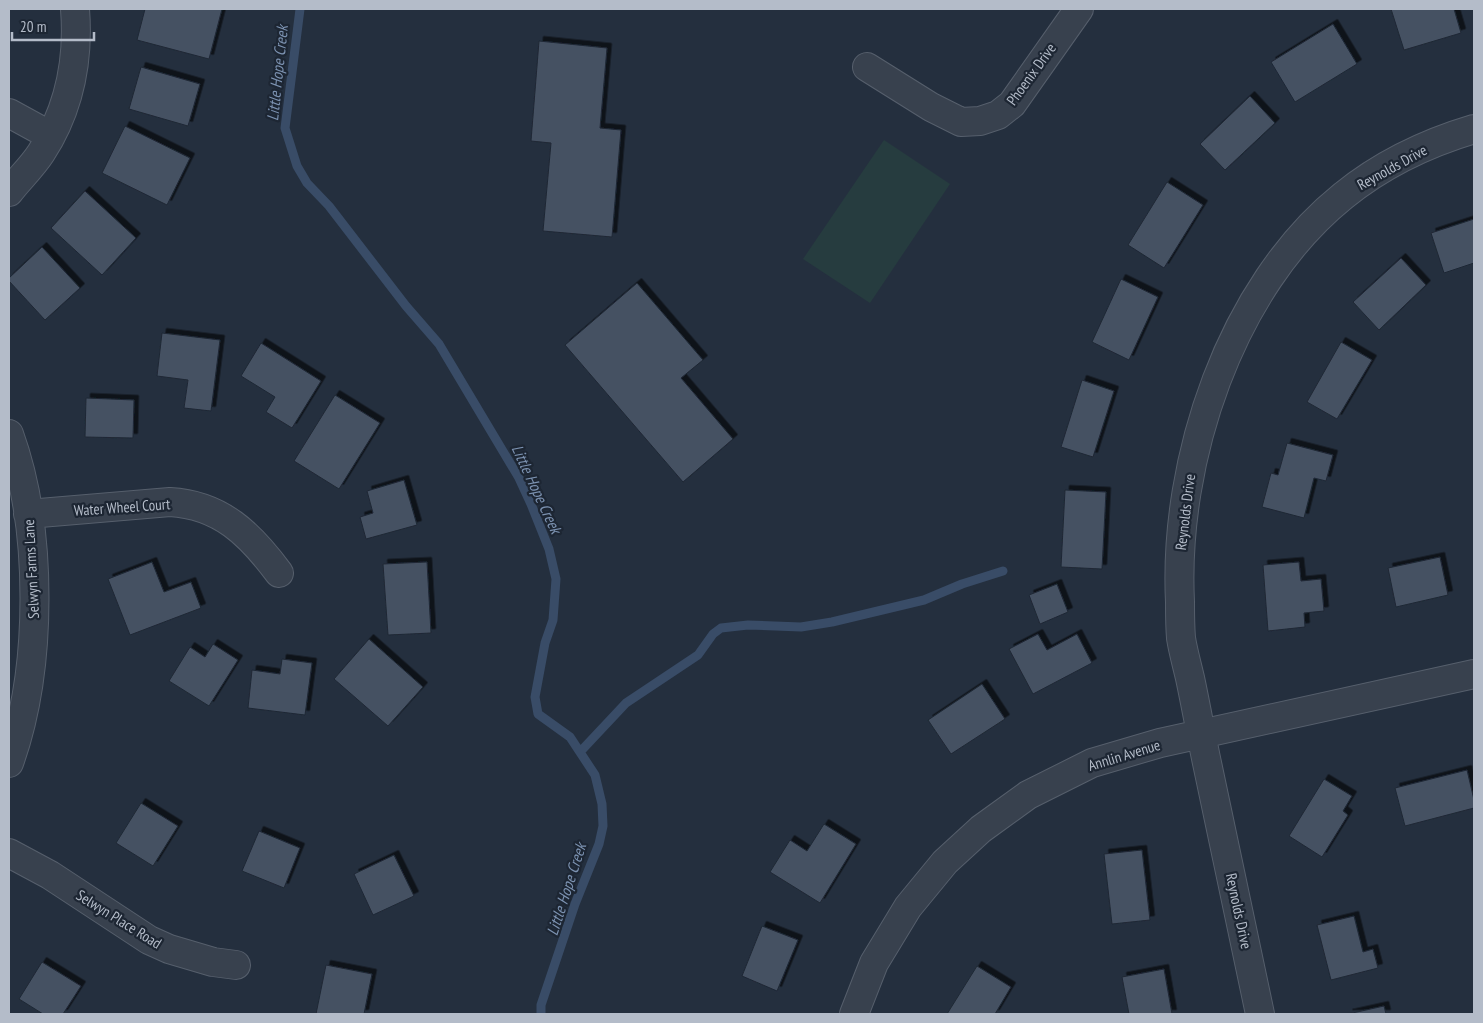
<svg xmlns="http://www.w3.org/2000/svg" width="1483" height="1023" viewBox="0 0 1483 1023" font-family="'PT Sans Narrow',sans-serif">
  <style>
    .green { fill: #263c3f }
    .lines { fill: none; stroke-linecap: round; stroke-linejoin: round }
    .stream { stroke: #394c67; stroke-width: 9 }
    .building { fill: #455162; stroke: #1f2835; filter: url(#shadow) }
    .street-casing { stroke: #565f6c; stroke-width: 30 }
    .street { stroke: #38414e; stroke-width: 28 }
    .labels { text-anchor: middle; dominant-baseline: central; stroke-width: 4.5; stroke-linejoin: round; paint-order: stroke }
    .street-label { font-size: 15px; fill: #b4bcc9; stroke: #1d2633 }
    .water-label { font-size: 16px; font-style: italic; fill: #7c92b1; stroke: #1d2633 }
  </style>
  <defs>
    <filter id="shadow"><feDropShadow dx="4.5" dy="-4.5" stdDeviation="0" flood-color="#0009"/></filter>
  </defs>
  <rect width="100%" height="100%" fill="#242f3e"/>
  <path class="green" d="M884,140L950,184L870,303L803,259Z"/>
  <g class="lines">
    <path class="stream" d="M300,9L285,128L297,166L307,183L329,206L406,306L439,344L519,478L531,504L549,549L556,579L553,620L545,643L535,697L538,714L570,737L595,775L602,804L603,826L599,844L575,904L541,1005V1014
      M580,752L626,703L698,655L713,634L721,628L748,625L801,627L832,622L924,600L962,584L1003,571"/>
  </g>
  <path class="building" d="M145,9H222L209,59L137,40Z
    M1391,9H1454L1461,33L1404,50Z
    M1333,24L1357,64L1295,102L1271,62Z
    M539,41L607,48L600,128L621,130L612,237L543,231L551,143L531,141Z
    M141,67L200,84L188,126L129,109Z
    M1250,96L1275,123L1225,170L1200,144Z
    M125,126L190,158L167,205L102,173Z
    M1167,182L1203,205L1164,268L1128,245Z
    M85,191L136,238L102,275L51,228Z
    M1474,219V263L1444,273L1431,233Z
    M42,247L80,288L45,320L9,281V278Z
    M1401,258L1426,285L1379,330L1353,302Z
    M1121,279L1158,297L1129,360L1092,342Z
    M637,283L703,360L681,378L733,439L683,482L565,345Z
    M162,333L220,340L211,411L184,408L188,380L157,376Z
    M1341,342L1372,360L1337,419L1307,402Z
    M261,343L321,381L292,428L266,412L275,397L241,376Z
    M1082,380L1114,391L1093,457L1061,447Z
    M335,395L380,423L339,489L294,461Z
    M86,398L134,400L133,438L85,437Z
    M1287,443L1333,455L1326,481L1314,478L1304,518L1262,507L1271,473L1278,475Z
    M404,480L417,525L366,539L360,517L373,513L367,491Z
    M1065,490L1106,492L1102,569L1061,567Z
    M1440,557L1448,595L1396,607L1388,568Z
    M152,562L164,592L191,582L201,608L130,635L108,579Z
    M427,562L431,633L388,635L383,564Z
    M1299,562L1301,581L1321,579L1324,611L1304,613L1305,627L1268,631L1263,565Z
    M1057,584L1068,612L1040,624L1029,595Z
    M1038,634L1047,650L1077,634L1092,663L1033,694L1009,649Z
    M369,639L423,687L388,726L334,679Z
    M213,644L238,660L209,706L169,681L190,647L205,657Z
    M282,659L312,663L305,715L248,708L252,670L280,674Z
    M982,684L1005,719L951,754L928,720Z
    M1467,770L1474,800V808L1405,826L1395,788Z
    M1324,779L1352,796L1343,811L1348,815L1322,857L1289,836Z
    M141,803L178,826L153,866L116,843Z
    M824,824L856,844L820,903L770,872L790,840L807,851Z
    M259,831L300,848L284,888L242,871Z
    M1142,850L1150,920L1112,924L1104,854Z
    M394,855L414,896L373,915L354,874Z
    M1354,916L1363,952L1373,949L1378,968L1331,980L1317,925Z
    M762,926L798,940L777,991L742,976Z
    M42,962L81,986L63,1014H43L19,999Z
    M326,965L372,974L364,1014H316Z
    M977,966L1011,987L995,1014H947Z
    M1164,969L1172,1014H1129L1122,977Z
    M1384,1006L1386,1014H1348Z"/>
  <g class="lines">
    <g class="street-casing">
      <path id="street" d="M867,67L931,107L961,122L980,121L998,115L1012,104L1079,9
        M9,113L51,136
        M9,192C19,179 32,167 41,153C69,110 79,60 75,9
        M9,434C43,528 43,668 9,763
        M28,514L170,502C221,505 250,534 279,573
        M9,853L50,875L149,940L169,949L213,962L236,965
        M854,1014L874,963L908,907L945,862L981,829L1028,795L1092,763L1160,743L1474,674
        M1260,1014C1243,931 1225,847 1207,763C1201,735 1196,706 1190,678C1187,665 1183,651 1181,638C1180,626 1180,614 1180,602C1173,461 1230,287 1343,196C1381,165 1427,143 1474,129"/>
    </g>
    <use href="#street" class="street"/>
  </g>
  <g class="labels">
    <g class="street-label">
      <text transform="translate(1031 74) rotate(-54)">Phoenix Drive</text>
      <text transform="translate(1392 167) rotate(-29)">Reynolds Drive</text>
      <text transform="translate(122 507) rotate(-4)">Water Wheel Court</text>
      <text transform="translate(1185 512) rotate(-83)">Reynolds Drive</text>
      <text transform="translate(31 569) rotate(-93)">Selwyn Farms Lane</text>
      <text transform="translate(1124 755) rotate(-17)">Annlin Avenue</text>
      <text transform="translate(1239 911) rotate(78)">Reynolds Drive</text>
      <text transform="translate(119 919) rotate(32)">Selwyn Place Road</text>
    </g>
    <g class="water-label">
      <text transform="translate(277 73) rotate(-84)">Little Hope Creek</text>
      <text transform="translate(537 489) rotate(65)">Little Hope Creek</text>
      <text transform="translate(566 889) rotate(-72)">Little Hope Creek</text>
    </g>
  </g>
  <rect width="1483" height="1023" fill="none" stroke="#b4bcc9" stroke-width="20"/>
  <path d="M12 32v8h82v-8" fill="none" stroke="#b4bcc9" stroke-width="2.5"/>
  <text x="20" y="32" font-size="15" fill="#b4bcc9" stroke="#1d2633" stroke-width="4" paint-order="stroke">20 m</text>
</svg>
